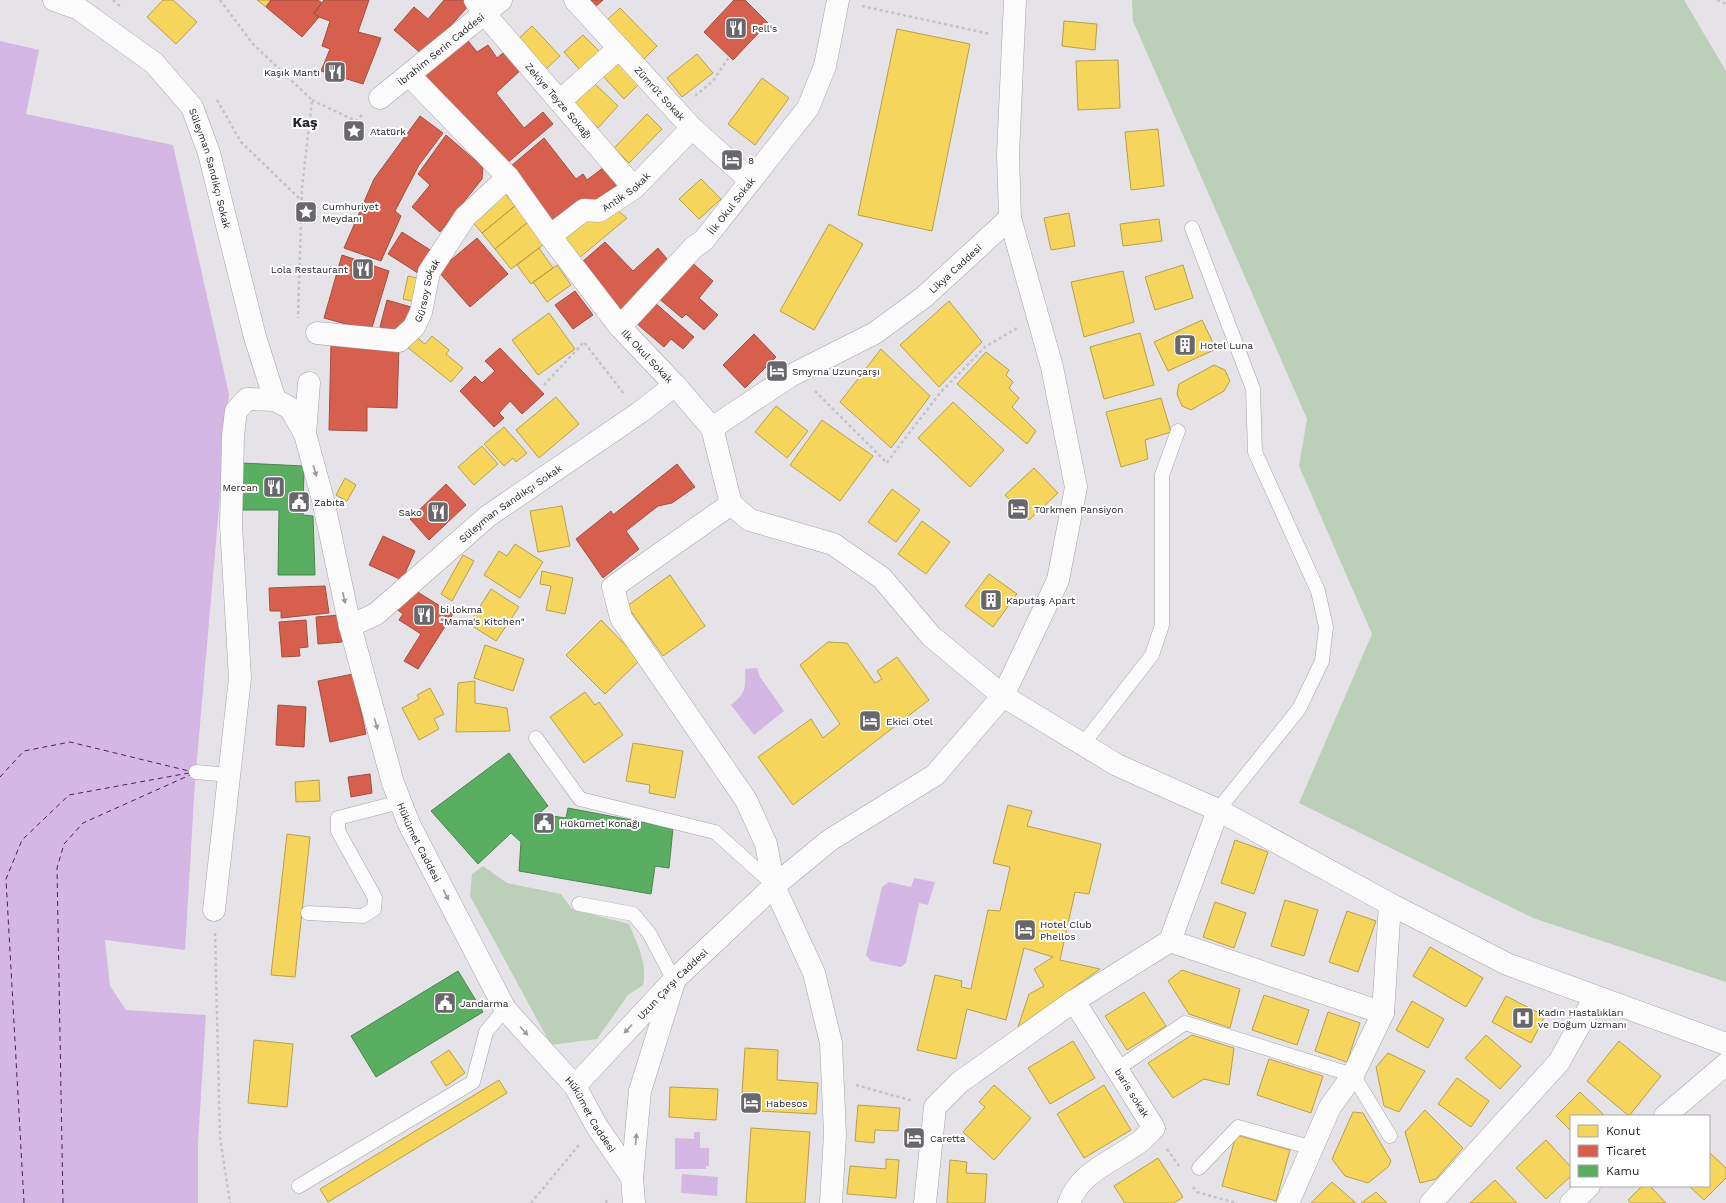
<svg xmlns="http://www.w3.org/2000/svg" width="1726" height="1203" viewBox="0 0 1726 1203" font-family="'Work Sans',sans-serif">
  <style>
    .green { fill: #bccfb8 }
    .water { fill: #d4b7e4 }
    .homes { fill: #f6d55c; stroke: #b8a04c }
    .shops { fill: #d6604d; stroke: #a14e42 }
    .public { fill: #5aae61; stroke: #4a8550 }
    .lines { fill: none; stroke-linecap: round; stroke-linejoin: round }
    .ferry { stroke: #4e1c64; stroke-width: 1; stroke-dasharray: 5 4; stroke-linecap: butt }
    .lane-casing { stroke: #a6a4a7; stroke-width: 15 }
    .street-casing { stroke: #a6a4a7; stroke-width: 23 }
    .secondary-casing { stroke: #a6a4a7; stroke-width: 23 }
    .path { stroke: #c4c3c5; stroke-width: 2.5; stroke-dasharray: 3 3; stroke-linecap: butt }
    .lane { stroke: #fbfbfc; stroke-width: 14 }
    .street { stroke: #fbfbfc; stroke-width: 22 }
    .secondary { stroke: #fbfbfc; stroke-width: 22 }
    .oneway { fill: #9b9a9c }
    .labels { text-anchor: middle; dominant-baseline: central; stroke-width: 4; stroke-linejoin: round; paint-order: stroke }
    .poi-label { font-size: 10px; fill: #262427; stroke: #fff; text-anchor: start }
    .street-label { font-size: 10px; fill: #262427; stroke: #fff }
    .district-label { font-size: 14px; font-weight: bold; fill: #262427; stroke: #fff }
  </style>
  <rect width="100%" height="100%" fill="#e6e3e8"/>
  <path class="green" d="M1132,0H1684L1726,71V982L1533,918L1299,803L1372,634L1299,466L1307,419L1133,21Z
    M483,866L507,883L561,894L572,909L629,924C637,944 648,964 643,985L628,995L597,1039L551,1045L470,896L472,874Z"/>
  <path class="water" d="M0,41L39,50L26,114L173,145L229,394L195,782L185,950L105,940L110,986L126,1010L206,1015L198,1143V1203H0Z
    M757,668L760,677L784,711L754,735L731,705C746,693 746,688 745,669Z
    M914,878L935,882L928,905L919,903L906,963L901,967L871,961L866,955L882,887L889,882L911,887Z
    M694,1132H700V1148H709V1166H706V1169H675V1138L694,1139Z
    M682,1174L718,1177L717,1196L681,1193Z"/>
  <path class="homes" d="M163,0H173L197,22L176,44L147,17Z
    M257,0H271L266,7Z
    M620,8L657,46L643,60L606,21Z
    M1064,21L1097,24L1095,50L1062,46Z
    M532,26L560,56L545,70L517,40Z
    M897,29L970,44L932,231L858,215Z
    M583,35L601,53L581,71L564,52Z
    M697,54L713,73L682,97L667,78Z
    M617,60L639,84L624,99L602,75Z
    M1118,60L1120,108L1078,110L1076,61Z
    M762,78L789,98L755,145L728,124Z
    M592,81L618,106L598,128L571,102Z
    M647,114L662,129L629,163L614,148Z
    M1158,129L1164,186L1131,190L1125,132Z
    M701,179L721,199L699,219L679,199Z
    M504,192L515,206L482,233L471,220Z
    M515,206L528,222L495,249L482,233Z
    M612,206L627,218L578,259L559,235Z
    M1069,213L1075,246L1051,250L1044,218Z
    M1159,219L1162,241L1123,246L1120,224Z
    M528,222L544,244L511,269L495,249Z
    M829,224L863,244L814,330L780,311Z
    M539,248L553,268L531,284L517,265Z
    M557,265L571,285L547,302L533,282Z
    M1183,265L1193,298L1155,310L1145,277Z
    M1123,271L1134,322L1084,337L1071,282Z
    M408,276L426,280L421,303L403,299Z
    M949,301L982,342L939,387L900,345Z
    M549,313L575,349L538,375L512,340Z
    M1202,320L1216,349L1168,371L1154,342Z
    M1140,333L1154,385L1104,399L1090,347Z
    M415,336L425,344L432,336L449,350L446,354L463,368L451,382L407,347Z
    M881,349L930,396L891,448L840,402Z
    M986,352L1009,370L1006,375L1013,382L1009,388L1019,398L1012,407L1036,431L1027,444L957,384Z
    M1214,365L1225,370L1230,381L1224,391L1191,410L1182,406L1177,394L1179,384Z
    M556,397L579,424L539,458L516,430Z
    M1161,398L1171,432L1145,440L1148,459L1121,467L1106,412Z
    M953,402L1004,450L970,487L918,438Z
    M776,406L808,431L787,458L755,432Z
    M822,420L873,456L840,501L790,465Z
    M504,427L527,453L516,462L513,458L504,466L484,444Z
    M482,446L498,464L474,485L458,467Z
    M1034,468L1058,493L1029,520L1005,495Z
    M345,478L356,485L347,501L336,495Z
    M892,489L920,510L896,542L868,522Z
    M562,506L570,546L538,552L530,511Z
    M922,521L950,542L926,574L898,554Z
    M515,544L543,562L520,598L484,575L499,551L507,556Z
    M463,555L474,561L452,601L441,594Z
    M542,571L573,578L565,614L546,610L551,586L540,584Z
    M989,574L1017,594L993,627L965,606Z
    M670,575L705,626L663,656L627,606Z
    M491,589L519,607L496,641L469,624Z
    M601,620L640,660L605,694L566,655Z
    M828,642L847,643L875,683L882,679L877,671L897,657L929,700L793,805L758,757L811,719L823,738L840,724L800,665Z
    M485,645L524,659L513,691L474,678Z
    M475,681V703L507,708L510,731L456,732L458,683Z
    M430,688L444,714L434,719L439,729L419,740L402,708L419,699L417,695Z
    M585,692L595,705L599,702L623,735L584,763L550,717Z
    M633,743L683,751L675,798L649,793L650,785L626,781Z
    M319,780L320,801L296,802L295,782Z
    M1008,805L1032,811L1027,826L1101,844L1089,894L1075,892L1060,960L1100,969L1018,1027L1029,994L1044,986L1034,969L1053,957L1024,948L1006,1020L967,1009L956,1059L917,1050L935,975L962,981L961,987L971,989L988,910L1000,911L1010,867L993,863Z
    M287,834L310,837L295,977L271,975Z
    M1235,840L1268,852L1254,894L1221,883Z
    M1285,900L1318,910L1304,956L1271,946Z
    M1215,902L1246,913L1234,948L1203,937Z
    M1347,911L1376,921L1358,972L1329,962Z
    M1430,947L1483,978L1466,1007L1413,976Z
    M1182,970L1240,989L1230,1028L1189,1014L1168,981Z
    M1144,992L1166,1026L1127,1050L1105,1016Z
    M1264,995L1309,1010L1297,1045L1252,1030Z
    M1506,996L1545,1016L1531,1043L1492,1022Z
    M1412,1001L1444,1019L1428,1048L1396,1030Z
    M1328,1012L1360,1023L1347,1062L1315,1051Z
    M1192,1035L1234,1048L1229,1085L1204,1079L1173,1098L1148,1063Z
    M1486,1035L1521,1066L1500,1089L1465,1058Z
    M254,1040L293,1044L287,1107L248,1103Z
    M1073,1041L1095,1078L1050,1104L1028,1068Z
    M1619,1041L1661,1076L1629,1116L1587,1081Z
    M745,1048L778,1050L777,1080L818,1083L816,1114L741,1110Z
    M449,1050L465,1073L446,1086L431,1062Z
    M1388,1053L1425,1071L1399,1112L1384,1106L1376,1067Z
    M1269,1059L1323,1076L1311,1113L1257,1095Z
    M1457,1078L1489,1101L1471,1127L1438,1104Z
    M499,1080L507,1093L328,1202L320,1189Z
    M994,1085L1031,1118L994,1160L963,1132L985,1107L979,1102Z
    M1104,1085L1131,1130L1084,1158L1057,1114Z
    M670,1087L718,1089L716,1120L669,1117Z
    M1580,1092L1605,1116H1571V1131L1556,1116Z
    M858,1105L900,1108L898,1131L875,1130L874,1143L855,1141Z
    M1425,1110L1463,1148L1436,1179L1420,1183L1405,1132Z
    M1353,1112L1363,1113L1391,1161L1388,1167L1368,1183L1345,1176L1332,1159Z
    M751,1128L810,1132L805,1203H746Z
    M1236,1135L1290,1150L1276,1201L1222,1186Z
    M1546,1140L1571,1167V1176L1546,1199L1516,1168Z
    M1709,1152L1726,1168V1178L1704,1200L1689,1186H1709Z
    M1158,1158L1183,1197L1174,1203H1125L1114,1186Z
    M886,1159L899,1160L896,1198L847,1194L850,1166L886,1169Z
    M950,1160L967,1162L966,1173L987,1174L985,1203H947Z
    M1495,1180L1517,1203H1470Z
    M1332,1182L1356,1203H1311Z
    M1642,1186H1650L1666,1203H1631L1628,1200Z
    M1376,1192L1387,1203H1361Z"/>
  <path class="shops" d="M271,0H318L322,3L314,13L319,17L302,37L266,7Z
    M324,0H369L358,32L381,38L363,84L321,71L330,49L322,46L330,21L319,17L314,13Z
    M444,0H465L470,4L424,56L394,30L414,7L428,19Z
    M587,0H603L594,8Z
    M734,0H745L768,23L733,60L704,32Z
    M464,36L477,52L488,45L497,58L508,49L523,68L496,93L524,128L543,112L553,124L506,164L421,72Z
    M420,116L443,133L419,165L395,211L401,216L381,261L344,248L374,179Z
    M446,135L483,167L482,179L440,232L412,207L430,185L418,174Z
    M544,138L576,179L583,174L587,180L608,164L623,183L590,207L557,227L511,166Z
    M402,232L435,253L421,275L388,254Z
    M477,238L508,274L470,307L438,271Z
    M605,242L633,271L658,248L671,264L623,315L582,262Z
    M342,255L389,271L371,331L324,318Z
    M689,260L713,281L699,298L718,315L704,330L686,314L682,318L657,297Z
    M575,291L593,315L573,329L555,305Z
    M387,300L411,307L404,333L380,327Z
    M654,302L694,337L683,349L671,339L664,347L636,323Z
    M754,334L776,357L745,388L723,365Z
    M331,344L399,346L397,408L367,407V431L329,430Z
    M500,348L544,394L522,414L510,401L499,413L504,418L494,427L460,391L475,376L482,383L495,371L485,361Z
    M677,464L695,487L672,503L658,506L626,531L639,549L603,578L576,539L611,511L613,515Z
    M446,484L466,505L429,540L410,519Z
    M383,536L415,551L402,580L369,565Z
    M325,586L329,613L281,618V611H270L269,588Z
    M416,591L453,614L418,669L404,661L421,634L399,620L403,614L395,608L402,597L409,601Z
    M340,615L342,642L318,644L316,617Z
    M306,620L308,647L299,648L300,656L282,657L279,622Z
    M353,674L366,734L330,742L318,681Z
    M278,705L306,707L304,747L276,745Z
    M370,774L372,793L351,797L348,777Z"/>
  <path class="public" d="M242,463L304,466L303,515L313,516L315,575H278L279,510H239Z
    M509,753L548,806L538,814L566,818L568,808L673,828L669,868L655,866L651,894L519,871L521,842L511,833L478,864L431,811Z
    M458,971L483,1012L376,1077L351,1036Z"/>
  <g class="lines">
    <path class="ferry" d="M0,777L24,751L70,742L189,771
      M24,1203L6,879L22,840L69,795L189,773
      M63,1203L57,868L64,844L83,823L190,775"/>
    <g class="lane-casing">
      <path id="lane" d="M1192,228L1253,389L1255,452L1318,591L1326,627L1322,661L1299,709L1218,810
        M536,738L580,799L715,832L774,885
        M1083,744L1152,655L1162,625V475L1178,431
        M196,772L229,775
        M579,904L633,914L649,933L674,980
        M308,913L363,916L374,909L375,898L338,831V818L400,802
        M1117,1069L1185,1023L1353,1075L1390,1136
        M1199,1168L1238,1127L1313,1148
        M299,1186L473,1082L486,1032L505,1009"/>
    </g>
    <g class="street-casing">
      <g id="street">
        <path id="s1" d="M54,0L79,9L154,63L192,107L209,153L255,337L275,400"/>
        <path id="s2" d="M475,0L484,13L634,188"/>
        <path id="s3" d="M575,0L692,128L751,181"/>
        <path id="s4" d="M409,75L508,177L550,236L620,327L675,385L712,428L731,504"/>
        <path id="s5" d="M380,98L501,0"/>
        <path d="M560,101L619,48"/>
        <path id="s6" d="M550,236L584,210L599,211L634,188L692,128"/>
        <path id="s7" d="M620,327L693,248L704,240L808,108L825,66L838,0"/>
        <path id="s8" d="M317,333L399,341L414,327L421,312L429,272L465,217L508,177"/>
        <path id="s9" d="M712,428L790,376L875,333L924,297L1010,218"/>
        <path d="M305,434L309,383"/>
        <path d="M731,504L750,520L833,544L882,578L931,636L1003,696L1117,765L1218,810L1390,904L1507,964L1726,1044"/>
        <path d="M731,504L613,587L621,618L746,800L766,844L774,886L814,973L831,1043L835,1134L831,1203"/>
        <path id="s10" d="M350,626L376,614L488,516L639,413L675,385"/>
        <path id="s11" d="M214,910L240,678L231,525L233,435L236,411L247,399L275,400L290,408L305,434L323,500L350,626L393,783L409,824L505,1009L575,1086L596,1125L632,1178L634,1203"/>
        <path d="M1170,941L1383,1013"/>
        <path id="s12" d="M575,1086L674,980L774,886"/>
        <path d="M1665,1116L1726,1064"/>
        <path d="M632,1178L640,1091L673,985"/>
        <path d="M925,1203L935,1107L960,1082L1074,1001L1170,941L1218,810"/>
        <path d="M1069,1203C1079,1173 1113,1161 1138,1143C1144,1139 1149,1133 1154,1128L1074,1001"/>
        <path d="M1288,1203L1330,1107L1353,1075L1383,1013L1390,904"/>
        <path d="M1431,1203L1559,1062L1595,997"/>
        <path d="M1571,1203L1589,1186"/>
      </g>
    </g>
    <g class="secondary-casing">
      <path id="secondary" d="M774,886L830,840L935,775L1003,696L1058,580L1076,487L1052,367L1010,218L1008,154L1015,0"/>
    </g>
    <path class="path" d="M113,0L122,8
      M220,0L253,44L312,100L302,188L298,318
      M1717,0L1726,4
      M862,6L990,34
      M695,96L713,81L729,57
      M217,100L241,142L301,200
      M312,100L356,121L363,114
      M544,385L584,342L624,394
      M815,391L887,463L893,454L940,393L985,347L1017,328
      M215,933L220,1137L230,1203
      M856,1085L913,1101
      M1167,1149L1179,1166
      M1193,1187L1197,1192L1236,1203
      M531,1203L579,1145
      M606,1203L608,1197"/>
    <use href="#lane" class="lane"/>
    <use href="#street" class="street"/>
    <use href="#secondary" class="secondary"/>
  </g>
  <defs><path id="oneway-solid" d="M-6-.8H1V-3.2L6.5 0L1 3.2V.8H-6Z"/></defs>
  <g class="oneway">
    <use href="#oneway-solid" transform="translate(315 471) rotate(74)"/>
    <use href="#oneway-solid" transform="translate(344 598) rotate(78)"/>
    <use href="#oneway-solid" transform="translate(376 724) rotate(75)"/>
    <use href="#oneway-solid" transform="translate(446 895) rotate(62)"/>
    <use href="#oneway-solid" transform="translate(628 1029) rotate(133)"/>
    <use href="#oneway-solid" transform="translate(524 1031) rotate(48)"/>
    <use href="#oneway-solid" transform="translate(636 1139) rotate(-85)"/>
  </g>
  <defs>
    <g id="restaurant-square" transform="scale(1.15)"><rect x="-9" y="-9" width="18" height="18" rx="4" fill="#69676b" stroke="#fff"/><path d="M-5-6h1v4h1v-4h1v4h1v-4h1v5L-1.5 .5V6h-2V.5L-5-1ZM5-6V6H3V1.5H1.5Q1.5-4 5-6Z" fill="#fff"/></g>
    <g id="sight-square" transform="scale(1.15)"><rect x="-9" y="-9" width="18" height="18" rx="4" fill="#69676b" stroke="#fff"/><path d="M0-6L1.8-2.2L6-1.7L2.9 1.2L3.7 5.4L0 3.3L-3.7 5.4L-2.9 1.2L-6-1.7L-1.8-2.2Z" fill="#fff"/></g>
    <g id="hotel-square" transform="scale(1.15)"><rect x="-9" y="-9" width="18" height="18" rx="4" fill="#69676b" stroke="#fff"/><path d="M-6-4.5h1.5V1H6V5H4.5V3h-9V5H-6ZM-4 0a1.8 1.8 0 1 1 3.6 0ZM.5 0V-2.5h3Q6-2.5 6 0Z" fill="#fff"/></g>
    <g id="building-square" transform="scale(1.15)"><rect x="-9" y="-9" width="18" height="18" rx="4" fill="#69676b" stroke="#fff"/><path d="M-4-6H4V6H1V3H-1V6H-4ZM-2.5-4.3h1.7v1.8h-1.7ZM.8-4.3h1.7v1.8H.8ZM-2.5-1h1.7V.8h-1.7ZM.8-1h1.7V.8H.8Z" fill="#fff"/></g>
    <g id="civic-square" transform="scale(1.15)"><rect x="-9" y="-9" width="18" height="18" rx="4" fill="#69676b" stroke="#fff"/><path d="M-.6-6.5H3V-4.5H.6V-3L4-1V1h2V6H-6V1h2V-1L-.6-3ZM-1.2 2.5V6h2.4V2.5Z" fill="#fff"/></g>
    <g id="hospital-square" transform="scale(1.15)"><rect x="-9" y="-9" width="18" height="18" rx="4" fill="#69676b" stroke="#fff"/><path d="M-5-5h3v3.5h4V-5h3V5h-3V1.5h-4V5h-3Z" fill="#fff"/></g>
  </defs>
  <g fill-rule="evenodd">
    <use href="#restaurant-square" x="736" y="28"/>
    <use href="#restaurant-square" x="335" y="72"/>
    <use href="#sight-square" x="354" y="131"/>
    <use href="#hotel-square" x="732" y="160"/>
    <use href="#sight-square" x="306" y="212"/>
    <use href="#restaurant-square" x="363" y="269"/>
    <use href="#building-square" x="1185" y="345"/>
    <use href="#hotel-square" x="777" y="371"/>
    <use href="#restaurant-square" x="274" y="487"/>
    <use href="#civic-square" x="299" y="502"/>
    <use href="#hotel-square" x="1018" y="509"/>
    <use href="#restaurant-square" x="438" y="512"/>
    <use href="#building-square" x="991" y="600"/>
    <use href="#restaurant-square" x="424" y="615"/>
    <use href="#hotel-square" x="870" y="721"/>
    <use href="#civic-square" x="544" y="823"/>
    <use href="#hotel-square" x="1025" y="930"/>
    <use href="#civic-square" x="445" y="1003"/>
    <use href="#hospital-square" x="1523" y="1018"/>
    <use href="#hotel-square" x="751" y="1103"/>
    <use href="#hotel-square" x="914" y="1138"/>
  </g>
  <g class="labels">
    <g class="poi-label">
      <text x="752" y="28">Pell's</text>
      <text x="320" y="72" text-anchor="end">Kaşık Mantı</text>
      <text x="370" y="131">Atatürk</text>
      <text x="748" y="160">8</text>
      <text x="322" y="206">Cumhuriyet<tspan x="322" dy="12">Meydanı</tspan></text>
      <text x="348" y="269" text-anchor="end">Lola Restaurant</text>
      <text x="1200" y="345">Hotel Luna</text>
      <text x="792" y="371">Smyrna Uzunçarşı</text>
      <text x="258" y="487" text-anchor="end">Mercan</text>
      <text x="314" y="502">Zabıta</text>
      <text x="1034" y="509">Türkmen Pansiyon</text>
      <text x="422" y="512" text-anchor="end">Sako</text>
      <text x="1006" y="600">Kaputaş Apart</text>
      <text x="440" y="609">bi lokma<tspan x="440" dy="12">"Mama's Kitchen"</tspan></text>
      <text x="886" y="721">Ekici Otel</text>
      <text x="560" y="823">Hükümet Konağı</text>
      <text x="1040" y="924">Hotel Club<tspan x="1040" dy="12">Phellos</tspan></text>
      <text x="460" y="1003">Jandarma</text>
      <text x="1538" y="1012">Kadın Hastalıkları<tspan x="1538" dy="12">ve Doğum Uzmanı</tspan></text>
      <text x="766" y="1103">Habesos</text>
      <text x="930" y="1138">Caretta</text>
    </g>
    <g class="street-label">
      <text stroke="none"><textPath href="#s5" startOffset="78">İbrahim Serin Caddesi</textPath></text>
      <text stroke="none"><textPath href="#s3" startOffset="126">Zümrüt Sokak</textPath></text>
      <text stroke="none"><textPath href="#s2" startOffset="131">Zekiye Teyze Sokağı</textPath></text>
      <text stroke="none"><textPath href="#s1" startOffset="241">Süleyman Sandıkçı Sokak</textPath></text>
      <text stroke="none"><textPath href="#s6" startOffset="91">Antik Sokak</textPath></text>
      <text stroke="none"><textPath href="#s7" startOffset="165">İlk Okul Sokak</textPath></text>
      <text stroke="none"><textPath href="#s9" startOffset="292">Likya Caddesi</textPath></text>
      <text stroke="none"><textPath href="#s8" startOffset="142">Gürsoy Sokak</textPath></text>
      <text stroke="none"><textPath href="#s4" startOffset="369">Ilk Okul Sokak</textPath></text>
      <text stroke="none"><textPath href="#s10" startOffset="203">Süleyman Sandıkçı Sokak</textPath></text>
      <text stroke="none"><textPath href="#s11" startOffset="1017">Hükümet Caddesi</textPath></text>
      <text stroke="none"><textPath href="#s12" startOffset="141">Uzun Çarşı Caddesi</textPath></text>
      <text transform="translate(1132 1093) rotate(58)">baris sokak</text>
      <text stroke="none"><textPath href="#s11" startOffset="1341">Hükümet Caddesi</textPath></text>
    </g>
    <g class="district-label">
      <text x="305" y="122">Kaş</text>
    </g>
  </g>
  <rect x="1570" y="1115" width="140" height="72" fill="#ffffff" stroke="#a8a7a9"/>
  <rect x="1578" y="1125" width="20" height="12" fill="#f6d55c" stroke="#a8a7a9"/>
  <text x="1606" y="1135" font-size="12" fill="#262427">Konut</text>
  <rect x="1578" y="1145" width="20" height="12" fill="#d6604d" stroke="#a8a7a9"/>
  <text x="1606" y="1155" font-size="12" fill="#262427">Ticaret</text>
  <rect x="1578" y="1165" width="20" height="12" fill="#5aae61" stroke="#a8a7a9"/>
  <text x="1606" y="1175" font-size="12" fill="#262427">Kamu</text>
</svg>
